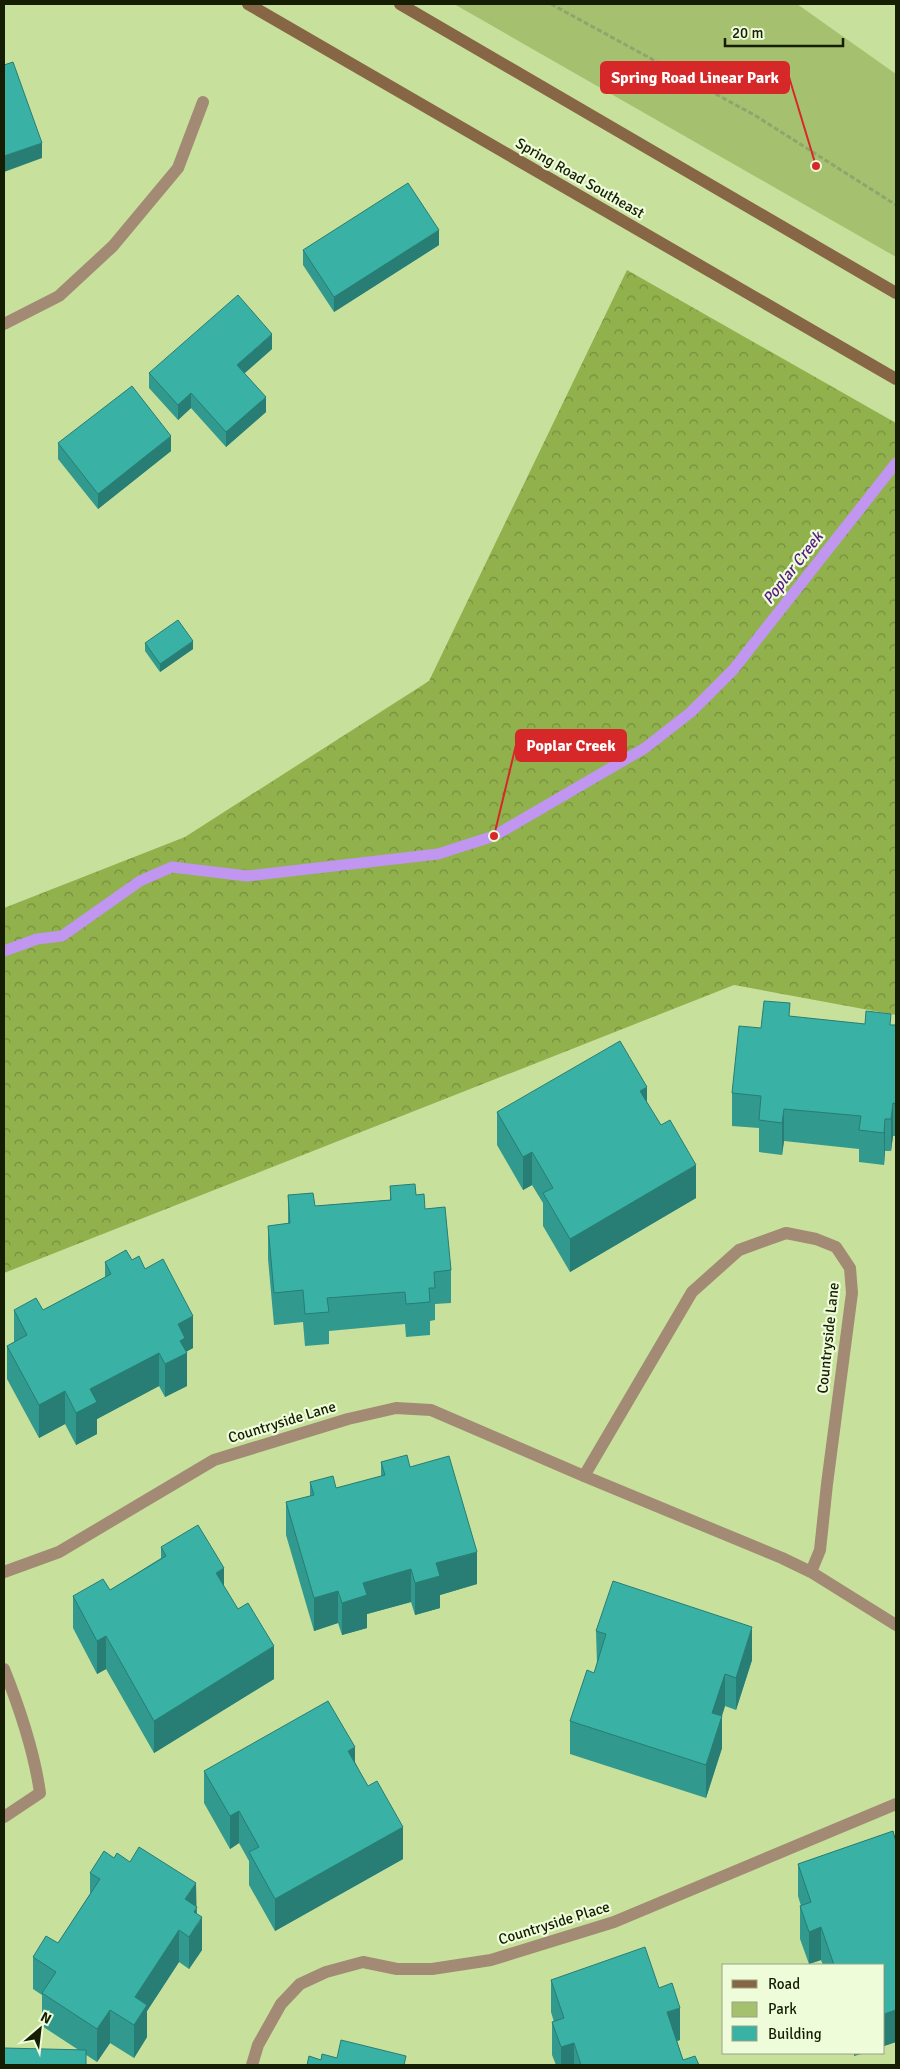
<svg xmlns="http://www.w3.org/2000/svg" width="900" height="2069" viewBox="0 0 900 2069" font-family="Signika,sans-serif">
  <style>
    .forest { fill: url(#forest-crowns) }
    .park { fill: #a5c170 }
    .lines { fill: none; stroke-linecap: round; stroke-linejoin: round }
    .stream { stroke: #c096f1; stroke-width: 11 }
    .path { stroke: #90a46c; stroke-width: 3; stroke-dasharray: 5 2.5; stroke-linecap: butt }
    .street { stroke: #a28a74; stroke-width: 12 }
    .secondary { stroke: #876645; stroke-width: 12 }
    .wall { fill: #31998e }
    .shaded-wall { fill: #287d74 }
    .building { fill: #39b2a5; stroke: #287d74 }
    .labels { text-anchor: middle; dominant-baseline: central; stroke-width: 4.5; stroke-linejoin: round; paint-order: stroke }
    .street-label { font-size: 15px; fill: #151d03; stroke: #effcda }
    .water-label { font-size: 16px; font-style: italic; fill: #561c86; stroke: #effcda }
    .leader { fill: none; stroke: #d62828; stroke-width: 2 }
    .callout-dot { fill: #d62828; stroke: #effcda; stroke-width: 2 }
    .callout { fill: #d62828; stroke: #d62828; stroke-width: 2 }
    .callout-label { font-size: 16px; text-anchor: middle; font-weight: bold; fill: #fff }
  </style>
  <defs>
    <pattern id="forest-crowns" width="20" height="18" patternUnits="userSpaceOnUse" patternTransform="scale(1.25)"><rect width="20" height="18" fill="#91b14c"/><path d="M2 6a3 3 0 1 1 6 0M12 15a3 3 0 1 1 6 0" fill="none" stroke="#758f3d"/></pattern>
  </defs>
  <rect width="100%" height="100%" fill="#c7e09b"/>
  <path class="forest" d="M627,270L896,423V1015L734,985L4,1273V908L185,837L429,681Z"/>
  <path class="park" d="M454,4H797L896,74V257Z"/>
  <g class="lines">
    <path class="stream" d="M4,951L37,939L62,936L140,881L172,867L247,876L438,854L494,836L645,748L691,712L733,670L896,463"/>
    <path class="path" d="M551,4L756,116L896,205"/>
    <path class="street" d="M4,324L59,296L113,246L178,168L203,102
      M584,1476L692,1292L739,1250L786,1233L816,1239L836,1247L850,1268L852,1293L827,1484L820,1550L811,1572
      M4,1572L59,1552L214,1460L348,1419L396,1408L431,1410L584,1476L782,1558L811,1572L896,1625
      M4,1669C20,1709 34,1750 40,1793L4,1817
      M252,2065L258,2045L281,2004L300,1984L326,1972L363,1962L397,1969H432L491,1960L614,1922L896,1804"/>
    <path class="secondary" d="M248,4L896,379
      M400,4L896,293"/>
  </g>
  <path class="wall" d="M439,245L334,312L303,265V250Z
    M272,349L244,373L266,412L226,447L191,408L178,420L149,388V373Z
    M58,443L171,451L98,509L58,459Z
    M145,643L193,649L160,672L145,651Z
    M790,1017L865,1024L896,1025V1136H893L891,1151H885L884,1165L859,1162V1149L784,1141L782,1155L759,1152V1128L732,1126V1093L761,1028Z
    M647,1102L696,1198L570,1272L543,1226V1203L532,1185L523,1190L497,1145V1112Z
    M390,1186L416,1195L425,1209L451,1270V1303L435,1304V1320L430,1321V1335L406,1337L405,1324L329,1331V1344L305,1346L303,1322L274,1325L268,1259V1226L288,1224V1195L315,1206L390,1200Z
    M132,1260L145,1269L193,1348L186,1352L187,1386L165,1397L159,1386L97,1419V1434L76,1445L65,1424L39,1438L7,1379V1346L14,1342V1310H43L105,1277V1262Z
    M381,1462L410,1467L477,1584L440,1595V1608L415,1615L411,1602L367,1614V1628L342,1635L338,1623L314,1631L286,1535V1502L310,1496V1482L336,1488L381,1476Z
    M161,1547L224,1587L274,1679L154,1753L106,1669L97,1674L73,1628V1596L110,1590L161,1558Z
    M596,1631L752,1660L736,1710L725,1706L722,1716V1748L706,1798L570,1754V1721L594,1673L597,1664Z
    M355,1762L403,1859L275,1931L249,1885V1861L239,1843L230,1849L204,1803V1771Z
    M893,1831L896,1842V2042L884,2046V1965H823L821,1960L809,1964L800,1939V1906H801L798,1896V1864Z
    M114,1858L196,1906L202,1950L189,1969L179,1962L147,2011V2037L134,2058L110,2043L97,2062L42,2026V1995L33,1989V1957L58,1943L90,1894V1873Z
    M551,1980L659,1988L680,2040L677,2041L683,2060L699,2065H556L552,2055V2022H554L551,2012Z"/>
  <path class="shaded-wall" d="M42,143V158L4,172V156Z
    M439,230V245L334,312V297Z
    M272,334V349L237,380V365Z
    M191,393V408L178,420V405Z
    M266,397V412L226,447V432Z
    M171,436V451L98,509V494Z
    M193,641V649L160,672V664Z
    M647,1087V1119L640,1091Z
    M893,1103V1136L891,1151V1119Z
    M784,1109V1141L782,1155V1123Z
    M885,1119V1151L884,1165V1133Z
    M532,1152V1185L523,1190V1157Z
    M696,1165V1198L570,1272V1239Z
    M193,1316V1348L185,1352L187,1353V1386L165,1397V1364L178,1324Z
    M159,1353V1386L97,1419V1434L76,1445V1413L90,1389Z
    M65,1391V1424L39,1438V1405Z
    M477,1552V1584L440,1595V1608L415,1615V1583L436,1563Z
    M224,1568V1601L216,1573Z
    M411,1569V1602L367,1614V1628L342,1635V1603L363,1583Z
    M338,1591V1623L314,1631V1598Z
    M752,1627V1660L736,1710V1678Z
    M106,1636V1669L97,1674V1641Z
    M274,1646V1679L154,1753V1721Z
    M725,1674V1706L712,1745V1713Z
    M722,1716V1748L706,1798V1765Z
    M355,1747V1780L348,1751Z
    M239,1811V1843L230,1849V1816Z
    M403,1827V1859L275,1931V1899Z
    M196,1883L197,1926L202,1917V1950L189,1969V1937L185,1899Z
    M821,1927V1960L809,1964V1932Z
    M179,1930V1962L147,2011V2037L134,2058V2025L135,1997Z
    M680,2008V2040L667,2044V2012Z
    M110,2010V2043L97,2062V2029Z
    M896,2010V2042L884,2046V2014Z
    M574,2043V2065H561V2047Z
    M854,2053H865L854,2056Z"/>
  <path class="building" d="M13,62L42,143L4,156V65Z
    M408,183L439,230L334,297L303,250Z
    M238,295L272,334L237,365L266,397L226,432L191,393L178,405L149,373Z
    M132,386L171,436L98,494L58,443Z
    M178,620L193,641L160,664L145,643Z
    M764,1001L790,1003L789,1016L865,1024L866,1011L891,1014L890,1025H896V1104L893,1103L891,1119H885L884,1133L859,1130L861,1116L784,1109L782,1123L759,1120L761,1096L732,1093L739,1026L761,1028Z
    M620,1041L647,1087L640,1091L661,1125L670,1120L696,1165L570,1239L543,1193L553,1188L532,1152L523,1157L497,1112Z
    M415,1184L416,1195L424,1194L425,1209L445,1207L451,1270L434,1272L435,1288H429L430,1302L406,1304L405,1292L327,1298L329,1312L305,1314L303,1290L274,1293L268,1226L290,1223L288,1195L313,1193L315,1206L391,1200L390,1186Z
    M126,1250L132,1260L139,1256L145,1269L163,1259L193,1316L178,1324L185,1338L180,1341L187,1353L165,1364L159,1353L90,1389L97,1402L76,1413L65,1391L39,1405L7,1346L27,1335L14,1310L36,1298L43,1310L111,1274L105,1262Z
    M407,1455L410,1467L449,1456L477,1552L436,1563L440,1576L415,1583L411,1569L363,1583L367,1595L342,1603L338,1591L314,1598L286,1502L314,1495L310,1482L333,1476L336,1488L385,1475L381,1462Z
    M198,1525L224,1568L216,1573L238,1609L248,1603L274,1646L154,1721L106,1636L97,1641L73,1596L103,1579L110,1590L166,1556L161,1547Z
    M613,1581L752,1627L736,1678L725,1674L712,1713L722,1716L706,1765L570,1721L587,1670L594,1673L606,1634L596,1631Z
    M328,1701L355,1747L348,1751L368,1786L377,1781L403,1827L275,1899L249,1852L259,1847L239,1811L230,1816L204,1771Z
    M893,1831L896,1842V2010L884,2014V1965H834L821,1927L809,1932L800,1906L811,1902L798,1864Z
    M139,1847L196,1883L185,1899L197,1907L194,1912L202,1917L189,1937L179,1930L135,1997L147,2005L134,2025L110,2010L97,2029L42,1993L56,1972L33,1957L46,1936L58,1943L100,1879L90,1873L104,1851L114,1858L117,1853L130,1862Z
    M645,1947L659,1988L672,1983L680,2008L667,2012L683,2060L695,2056L699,2065H581L574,2043L561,2047L552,2022L564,2018L551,1980Z
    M341,2040L406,2056L404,2065H307L309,2056L321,2060L322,2054L337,2058Z
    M4,2048L86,2050V2065H4Z"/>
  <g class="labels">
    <g class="street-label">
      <text transform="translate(580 178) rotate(30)">Spring Road Southeast</text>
      <text transform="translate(828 1338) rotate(-84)">Countryside Lane</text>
      <text transform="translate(282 1422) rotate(-17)">Countryside Lane</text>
      <text transform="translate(554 1923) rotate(-17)">Countryside Place</text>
    </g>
    <g class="water-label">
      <text transform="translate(793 568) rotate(-52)">Poplar Creek</text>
    </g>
  </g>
  <path class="leader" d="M816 166L789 77M494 836L516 745"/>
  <g class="callout-dot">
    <circle cx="816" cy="166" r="5"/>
    <circle cx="494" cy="836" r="5"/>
  </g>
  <g class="callout">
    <rect x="601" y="62" width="188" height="31" rx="5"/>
    <rect x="516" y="730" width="110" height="31" rx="5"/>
  </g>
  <g class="callout-label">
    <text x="695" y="83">Spring Road Linear Park</text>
    <text x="571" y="751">Poplar Creek</text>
  </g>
  <rect width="900" height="2069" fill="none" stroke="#151d03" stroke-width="10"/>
  <rect x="722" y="1964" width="162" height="90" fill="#effcda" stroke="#98a384"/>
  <rect x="732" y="1980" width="25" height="8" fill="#876645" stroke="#98a384"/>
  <text x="768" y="1989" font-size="15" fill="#151d03">Road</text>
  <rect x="732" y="2002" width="25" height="15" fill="#a5c170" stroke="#98a384"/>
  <text x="768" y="2014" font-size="15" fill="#151d03">Park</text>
  <rect x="732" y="2026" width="25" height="15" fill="#39b2a5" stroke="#98a384"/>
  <text x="768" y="2039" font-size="15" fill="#151d03">Building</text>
  <g transform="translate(40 2029) rotate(28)" stroke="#effcda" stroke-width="4" paint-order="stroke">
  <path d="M0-4L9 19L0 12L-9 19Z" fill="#151d03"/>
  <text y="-8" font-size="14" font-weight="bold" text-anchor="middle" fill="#151d03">N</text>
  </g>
  <path d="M725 38v8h118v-8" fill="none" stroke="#151d03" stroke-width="2.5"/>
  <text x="732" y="38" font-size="15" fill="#151d03" stroke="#effcda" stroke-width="4" paint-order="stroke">20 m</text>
</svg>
